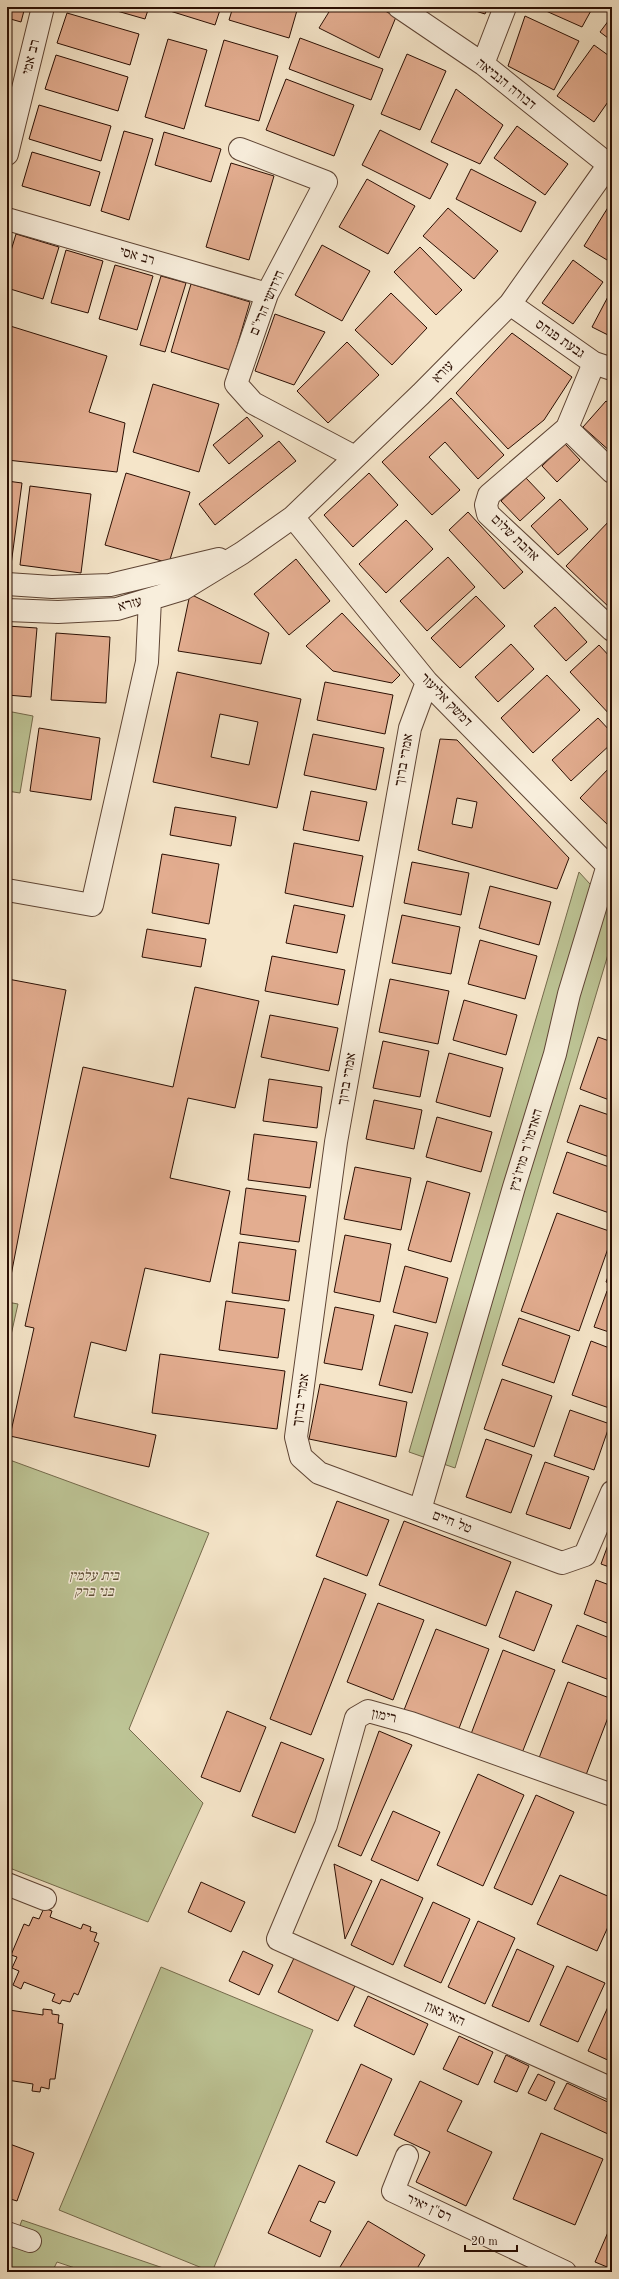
<svg xmlns="http://www.w3.org/2000/svg" width="619" height="2279" viewBox="0 0 619 2279" font-family="'Old Standard TT','Frank Ruhl Libre',serif">
  <style>
    .green { fill: #bdc495; stroke: #746a4c }
    .building { fill: #e3ad90; stroke: #2b0f03; fill-rule: evenodd }
    .lines { fill: none; stroke-linecap: round; stroke-linejoin: round }
    .minor-casing { stroke: #5e4434; stroke-width: 24 }
    .minor { stroke: #f8eedc; stroke-width: 22 }
    .labels { text-anchor: middle; dominant-baseline: central; stroke-width: 3; stroke-linejoin: round; paint-order: stroke }
    .street-label { font-size: 14px; fill: #2b0f03; stroke: #f8eedc }
    .park-label { font-size: 14px; font-style: italic; fill: #5e4e36; stroke: #f8eedc }
  </style>
  <rect width="100%" height="100%" fill="#f5e5c9"/>
  <filter id="stains"><feTurbulence type="fractalNoise" baseFrequency=".005" numOctaves="4"/><feColorMatrix values="0 0 0 0 .2 0 0 0 0 .09 0 0 0 0 .02 0 0 0 .5 -.17"/></filter>
  <radialGradient id="worn" r=".72"><stop offset=".6" stop-color="#630" stop-opacity="0"/><stop offset="1" stop-color="#630" stop-opacity=".3"/></radialGradient>
  <path class="green" d="M7,711L33,716L20,793L7,791Z
    M579,872L612,908V941L455,1468L409,1452Z
    M7,1302L18,1304L7,1353Z
    M7,1459L209,1533L129,1729L203,1803L148,1922L7,1867Z
    M161,1967L313,2030L212,2272L59,2210Z
    M22,2220L175,2272H87L57,2262L52,2272H7V2260Z"/>
  <path class="building" d="M7,7H25L21,22L7,18Z
    M103,7H149L145,19Z
    M172,7H221L215,25L170,11Z
    M233,7H298L289,38L229,20Z
    M332,7H378L396,17L379,58L319,28Z
    M463,7H488L485,14Z
    M537,7H593L582,27Z
    M67,13L139,34L130,65L57,43Z
    M525,16L579,41L554,90L508,66Z
    M612,16V41L600,32Z
    M300,38L383,69L371,100L289,69Z
    M168,39L207,50L184,129L145,117Z
    M224,40L278,56L259,121L205,106Z
    M594,45L612,58V96L594,122L557,96Z
    M407,54L446,71L420,130L381,114Z
    M56,55L128,77L118,111L45,89Z
    M286,79L354,105L334,156L266,130Z
    M456,89L503,125L480,164L431,142Z
    M39,105L111,126L101,161L29,139Z
    M517,126L568,164L545,195L494,158Z
    M380,130L448,164L430,199L362,165Z
    M124,131L153,139L129,220L101,211Z
    M164,132L221,149L211,182L155,165Z
    M32,152L100,172L90,206L22,186Z
    M231,163L274,176L249,260L206,247Z
    M471,169L536,202L521,232L456,199Z
    M367,179L415,206L388,254L339,227Z
    M612,201V263L584,246Z
    M448,208L498,251L474,279L423,236Z
    M16,234L59,247L43,299L7,288V264Z
    M322,245L370,271L342,321L295,295Z
    M420,247L462,290L436,315L394,272Z
    M66,250L103,261L88,313L51,303Z
    M573,260L603,282L573,324L542,303Z
    M115,265L153,276L137,330L99,319Z
    M161,276L186,283L165,352L140,345Z
    M191,284L250,302L230,370L171,352Z
    M612,289V337L592,327Z
    M391,293L427,328L392,365L355,330Z
    M275,314L325,332L294,385L255,371Z
    M7,325L107,356L89,412L125,423L117,472L7,460Z
    M512,333L572,377L544,420L508,449L456,393Z
    M347,342L379,375L328,423L297,391Z
    M153,384L219,404L199,472L133,452Z
    M451,398L504,455L478,479L445,442L429,457L460,490L432,515L382,462Z
    M606,401L612,406V453L583,427Z
    M247,417L263,436L229,464L213,445Z
    M279,441L296,461L215,525L199,504Z
    M565,444L580,460L557,482L542,466Z
    M126,473L190,492L169,563L105,545Z
    M369,473L398,505L353,547L324,515Z
    M526,478L545,498L520,521L501,501Z
    M7,481L22,483L11,565L7,564Z
    M30,486L91,494L81,573L20,565Z
    M560,499L588,529L558,555L531,526Z
    M468,512L523,572L504,589L449,530Z
    M612,518V563L608,567L612,570V610L566,566Z
    M406,520L433,549L386,593L359,564Z
    M448,557L475,587L427,631L400,601Z
    M296,559L330,601L289,635L254,594Z
    M190,594L269,633L261,664L178,651Z
    M476,596L505,626L460,668L431,638Z
    M555,607L587,642L566,661L534,626Z
    M342,613L400,675L392,683L333,671L306,646Z
    M7,626L37,628L31,697L7,695Z
    M56,633L110,637L106,703L51,700Z
    M511,644L534,669L498,702L475,677Z
    M599,645L612,659V717L570,672Z
    M177,672L301,699L277,808L153,782ZM220,714L258,722L249,765L211,757Z
    M547,675L580,710L533,753L501,718Z
    M325,682L393,695L385,734L317,720Z
    M598,718L612,733V743L571,781L552,760Z
    M39,728L100,738L91,800L30,791Z
    M313,734L384,748L376,790L304,775Z
    M440,739L457,740L569,858L557,889L418,850ZM457,798L477,802L472,828L452,824Z
    M612,765V826L610,827L580,798Z
    M311,791L367,802L359,841L303,830Z
    M175,807L236,817L231,846L170,835Z
    M294,843L363,856L353,907L285,893Z
    M162,854L219,864L209,924L152,913Z
    M412,862L469,873L461,915L404,903Z
    M490,886L551,902L539,945L479,928Z
    M294,905L345,915L337,953L286,943Z
    M402,915L460,927L451,974L392,963Z
    M147,929L206,939L201,967L142,957Z
    M480,940L537,956L525,999L468,984Z
    M272,956L345,970L338,1005L265,991Z
    M8,979L66,990L9,1286H7Z
    M390,979L449,991L438,1044L379,1032Z
    M195,987L259,1001L235,1108L188,1098L170,1178L230,1191L210,1282L145,1268L126,1351L91,1342L74,1417L156,1435L149,1467L10,1436L34,1328L25,1326L83,1067L173,1087Z
    M464,1000L517,1015L506,1055L453,1040Z
    M270,1015L338,1028L329,1071L261,1057Z
    M598,1037L612,1042V1101L580,1089Z
    M383,1041L429,1051L420,1097L373,1088Z
    M449,1053L503,1068L490,1117L436,1102Z
    M269,1079L322,1087L317,1128L263,1121Z
    M374,1100L422,1110L414,1149L366,1139Z
    M580,1105L612,1116V1158L567,1142Z
    M437,1117L492,1132L481,1172L426,1157Z
    M254,1134L317,1142L310,1188L248,1180Z
    M567,1152L612,1168V1214L553,1193Z
    M355,1167L411,1178L401,1230L344,1219Z
    M427,1181L470,1193L451,1262L408,1250Z
    M246,1188L306,1196L299,1242L240,1234Z
    M557,1213L612,1232V1237L579,1331L521,1311Z
    M345,1235L391,1244L380,1302L334,1292Z
    M239,1242L296,1250L289,1301L232,1293Z
    M405,1266L448,1278L436,1323L393,1312Z
    M612,1266V1284L606,1282Z
    M607,1291L612,1293V1333L594,1327Z
    M226,1301L285,1309L278,1358L219,1350Z
    M335,1307L374,1315L362,1370L324,1363Z
    M519,1318L570,1336L554,1383L502,1365Z
    M395,1325L428,1333L412,1393L379,1385Z
    M591,1341L612,1349V1409L572,1395Z
    M160,1354L285,1371L277,1429L152,1413Z
    M502,1379L552,1396L534,1447L484,1429Z
    M320,1384L407,1402L396,1457L309,1439Z
    M570,1410L610,1424L594,1470L554,1456Z
    M486,1439L532,1455L511,1513L466,1497Z
    M545,1462L589,1477L570,1529L526,1514Z
    M337,1501L389,1520L367,1576L316,1556Z
    M404,1521L511,1562L486,1626L379,1585Z
    M612,1534V1568L601,1564Z
    M324,1578L366,1594L311,1735L270,1719Z
    M596,1580L612,1586V1625L584,1614Z
    M516,1591L552,1605L534,1651L499,1637Z
    M378,1603L424,1620L393,1700L347,1682Z
    M577,1625L612,1639V1681L562,1662Z
    M436,1629L489,1649L458,1731L404,1710Z
    M503,1650L555,1670L522,1753L471,1734Z
    M568,1682L612,1699V1707L586,1775L539,1758Z
    M227,1711L266,1727L240,1792L201,1777Z
    M379,1731L412,1745L361,1856L338,1846Z
    M281,1742L324,1759L295,1833L252,1816Z
    M478,1774L524,1795L483,1886L437,1865Z
    M536,1795L574,1812L532,1905L494,1888Z
    M393,1811L440,1832L418,1881L371,1860Z
    M334,1864L372,1881L345,1939Z
    M560,1875L612,1898V1918L597,1951L537,1924Z
    M381,1879L423,1898L393,1965L351,1945Z
    M201,1882L245,1902L231,1932L188,1912Z
    M433,1902L470,1919L441,1983L404,1966Z
    M44,1908L52,1911L50,1917L81,1929L83,1924L91,1927L90,1931L97,1933L94,1941L99,1943L78,1995L74,1993L70,2002L62,2000L60,2004L52,2001L55,1994L24,1982L21,1989L13,1985L19,1971L12,1968L17,1957L11,1955L24,1924L29,1926L33,1917L39,1919Z
    M478,1921L515,1938L485,2004L448,1987Z
    M517,1949L554,1966L529,2022L492,2006Z
    M243,1951L273,1965L259,1995L229,1981Z
    M294,1958L355,1986L338,2021L278,1992Z
    M567,1966L605,1983L578,2042L540,2025Z
    M368,1996L428,2024L414,2055L354,2026Z
    M612,1998V2062L588,2051Z
    M7,2004H10L9,2010L43,2015V2009L52,2010V2014L59,2015L58,2023L63,2024L55,2079H50L49,2089L41,2087L40,2092L32,2091L33,2084L7,2080Z
    M459,2036L493,2052L478,2085L443,2069Z
    M506,2055L529,2066L517,2092L494,2082Z
    M361,2064L392,2079L357,2156L326,2142Z
    M538,2074L555,2082L546,2101L528,2093Z
    M420,2081L462,2101L447,2131L492,2152L466,2206L416,2182L430,2152L394,2135Z
    M567,2083L612,2104V2126L608,2134L554,2109Z
    M541,2133L603,2159L575,2225L513,2199Z
    M7,2143L34,2153L17,2201L7,2198Z
    M299,2165L335,2182L325,2203L319,2201L310,2221L331,2231L320,2257L268,2233Z
    M368,2221L425,2255L415,2272H337Z
    M612,2223V2269L595,2262Z"/>
  <g class="lines">
    <g class="minor-casing">
      <path id="minor" d="M399,7L483,64L609,165
        M483,64L505,7
        M240,149L326,182L267,294L236,384L253,403L355,457
        M7,154L43,7
        M7,219L267,294
        M510,304L594,363L612,369
        M594,363L567,428L489,495L486,505L488,514L612,630
        M567,428L612,472
        M293,517L427,682L612,870
        M7,584L52,587L110,585L219,559
        M7,610L58,612L117,609L183,589L242,553L293,517L421,394L510,304L612,160
        M427,682L410,728L336,1142L296,1437L301,1457L319,1473L562,1563L585,1555L612,1492
        M7,890L92,905L147,662L150,599
        M420,1510L514,1187L555,1054L569,994L608,865L612,861
        M612,1795L411,1723L368,1711L356,1718L326,1825L278,1939L612,2089
        M7,1884L45,1899
        M407,2156L393,2191L565,2272
        M7,2233L30,2241"/>
    </g>
    <use href="#minor" class="minor"/>
  </g>
  <g class="labels">
    <g class="street-label">
      <text transform="translate(31 57) rotate(-76)">רב אמי</text>
      <text transform="translate(506 84) rotate(39)">דבורה הנביאה</text>
      <text transform="translate(137 256) rotate(16)">רב אסי</text>
      <text transform="translate(267 303) rotate(-67)">חידושי הרי"ם</text>
      <text transform="translate(560 339) rotate(35)">גבעת פנחס</text>
      <text transform="translate(443 372) rotate(-46)">עזרא</text>
      <text transform="translate(515 538) rotate(44)">אהבת שלום</text>
      <text transform="translate(130 604) rotate(-15)">עזרא</text>
      <text transform="translate(446 700) rotate(46)">דמשק אליעזר</text>
      <text transform="translate(404 760) rotate(-80)">אמרי ברוך</text>
      <text transform="translate(347 1079) rotate(-80)">אמרי ברוך</text>
      <text transform="translate(526 1150) rotate(-73)">האדמו"ר מויז'ניץ</text>
      <text transform="translate(301 1400) rotate(-82)">אמרי ברוך</text>
      <text transform="translate(452 1522) rotate(21)">טל חיים</text>
      <text transform="translate(384 1716) rotate(12)">רימון</text>
      <text transform="translate(445 2014) rotate(24)">האי גאון</text>
      <text transform="translate(429 2208) rotate(25)">רס"ן יאיר</text>
    </g>
    <g class="park-label">
      <text x="94" y="1576">בית עלמין<tspan x="94" dy="16">בני ברק</tspan></text>
    </g>
  </g>
  <rect width="619" height="2279" fill="none" stroke="#f5e5c9" stroke-width="24"/>
  <rect x="8" y="8" width="603" height="2263" fill="none" stroke="#2b0f03" stroke-width="2"/>
  <rect x="12" y="12" width="595" height="2255" fill="none" stroke="#2b0f03"/>
  <path d="M465 2245v6h52v-6" fill="none" stroke="#2b0f03" stroke-width="2"/>
  <text x="471" y="2245" font-size="12" fill="#2b0f03" stroke="#f8eedc" stroke-width="3" paint-order="stroke">20 m</text>
  <rect width="100%" height="100%" filter="url(#stains)"/>
  <rect width="100%" height="100%" fill="url(#worn)"/>
</svg>
